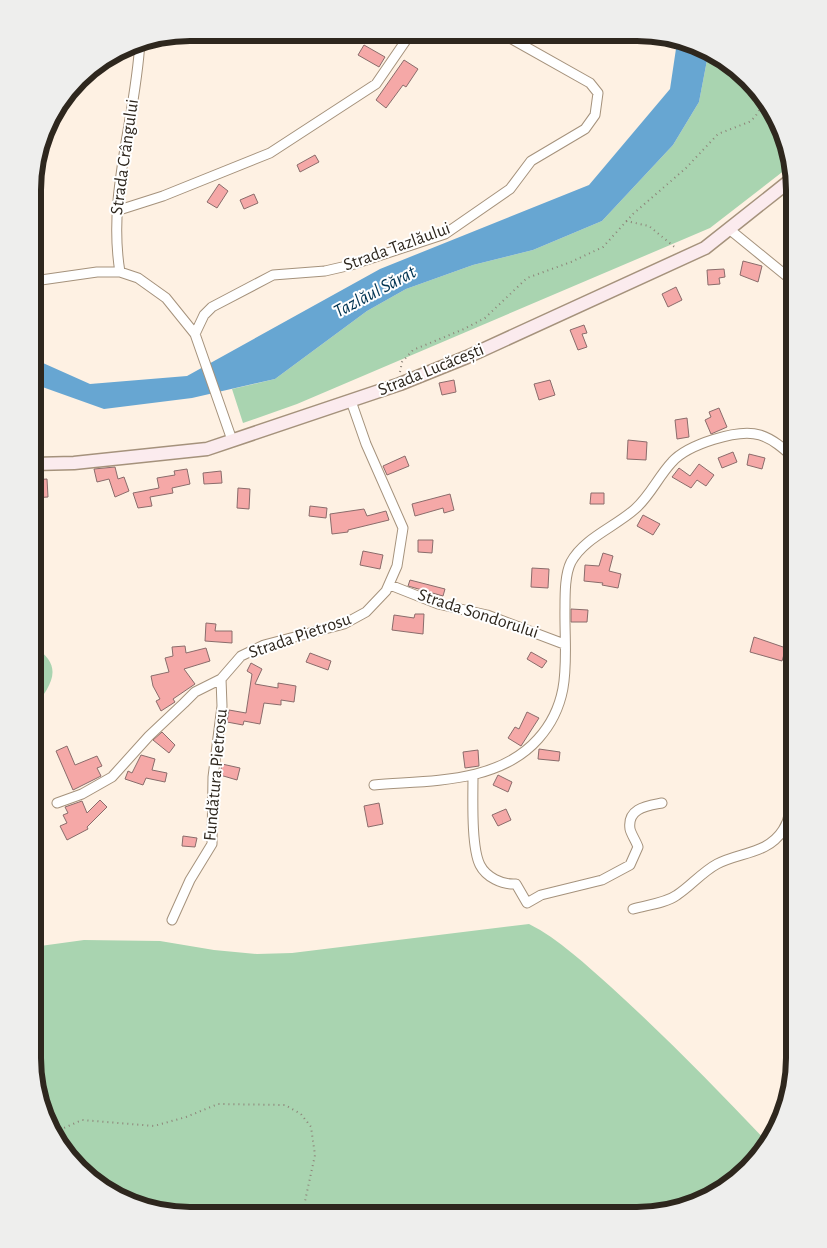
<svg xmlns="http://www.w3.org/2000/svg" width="827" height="1248" viewBox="0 0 827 1248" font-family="'Alegreya Sans',sans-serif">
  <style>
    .green { fill: #a9d4b0 }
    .water { fill: #67a6d2 }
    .building { fill: #f5a8a7; stroke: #8a6c6b }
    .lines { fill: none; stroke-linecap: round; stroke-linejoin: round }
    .minor-casing { stroke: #a5927c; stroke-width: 11 }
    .secondary-casing { stroke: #a5927c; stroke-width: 15 }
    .path { stroke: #8d8378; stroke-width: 2; stroke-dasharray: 1 4; stroke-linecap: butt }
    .minor { stroke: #fff; stroke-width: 9 }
    .secondary { stroke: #fbebee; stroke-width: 12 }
    .labels { text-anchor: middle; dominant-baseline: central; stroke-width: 4; stroke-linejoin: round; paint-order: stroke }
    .street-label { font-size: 18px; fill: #2e271e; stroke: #fff }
    .water-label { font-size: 19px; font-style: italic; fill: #003452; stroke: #fff }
    .rim { fill: none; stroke: #2e271e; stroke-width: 6 }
  </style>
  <rect width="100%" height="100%" fill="#fef1e3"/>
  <path class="green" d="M708,55L733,65L782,130L790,166L710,228L297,404L243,423L232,389L275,379L367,311L406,289L473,265L533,250L602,221L673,145L699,102Z
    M33,646C66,666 51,686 33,709Z
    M529,924C559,939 586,965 611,987C666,1037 717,1089 768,1143L762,1154L697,1203L637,1215L170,1214L94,1183L45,1118L33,1058V947L84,940L160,941L214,950L257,954L292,953Z"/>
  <path class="water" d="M677,42L708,55L699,102L673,145L602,221L533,250L473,265L406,289L367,311L275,379L192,398L104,409L34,384V359L90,384L187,376L380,269L589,185L670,89Z"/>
  <path class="building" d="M364,45L385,57L379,67L358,55Z
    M404,60L418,69L406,87L403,85L386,108L376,100Z
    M315,155L319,162L300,172L297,165Z
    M219,184L228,191L217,208L207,202Z
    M254,194L258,203L244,209L240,200Z
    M743,261L762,266L758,282L740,275Z
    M724,269L725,277L719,278L720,284L708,285L707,270Z
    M676,287L682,300L668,307L662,294Z
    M584,325L587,333L582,334L587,347L578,350L570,330Z
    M454,380L456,392L442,395L439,383Z
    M550,380L555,395L539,400L534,384Z
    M719,408L727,427L711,434L705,420L711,417L709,412Z
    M687,418L689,437L677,439L675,420Z
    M628,440L647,442L646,460L627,459Z
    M733,452L737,462L722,468L718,458Z
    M749,454L765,458L762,469L747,465Z
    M405,456L409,466L387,475L383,466Z
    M699,464L714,475L706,486L697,480L691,488L672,477L679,468L690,476Z
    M115,467L118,479L124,477L129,491L115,497L109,479L97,482L94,469Z
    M187,469L190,484L172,488L173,493L150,497L152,506L138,508L133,493L159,488L157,478L175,475L174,471Z
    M221,471L222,483L204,484L203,473Z
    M47,479L48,497L33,498V480Z
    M238,488L250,489L249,509L237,508Z
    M591,493H604V504H590Z
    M450,494L454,510L444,513L443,508L415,516L412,504Z
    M310,506L327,508L326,518L309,516Z
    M364,509L367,516L386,511L389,520L348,530V532L332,534L330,514Z
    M643,515L660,524L653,535L637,526Z
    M418,540H433L432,553L418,552Z
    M363,551L383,555L380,569L360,565Z
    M603,553L613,556L609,571L621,574L618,588L602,585L603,583L584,581L585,565L599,566Z
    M532,568L549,569L548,588L531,587Z
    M410,580L445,589L443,596L408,586Z
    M571,609L588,610L587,622H571Z
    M415,614H424L423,634L392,630L394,615L414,618Z
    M206,623L216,624L215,631H232V643L205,641Z
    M754,637L786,648L782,661L750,652Z
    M185,646L186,653L206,648L210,661L184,669L195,684L173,699L175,702L161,711L156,701L160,699L153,686L151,676L169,672L165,658L173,656L172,647Z
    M531,652L547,661L542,668L527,659Z
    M310,653L331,661L328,670L306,662Z
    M251,663L262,669L255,684L278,688V683L296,686L294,702L281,700V705L264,703L260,724L244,721L243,725L227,722L229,710L246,713L252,674L247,671Z
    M527,712L539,718L521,746L508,738L515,727L519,729Z
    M162,732L175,745L169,753L153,740Z
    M67,746L75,765L97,756L102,766L97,768L101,776L73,790L56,751Z
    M539,749L560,752L559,761L538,759Z
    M478,750L479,766L465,768L463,752Z
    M141,755L155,759L152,770L167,773L165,782L146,778L143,785L125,779L128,771L132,773Z
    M222,764L240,768L237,780L220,775Z
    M498,775L512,782L508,792L493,785Z
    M100,800L107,807L87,827L88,829L67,840L60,826L67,823L63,815L68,813L65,807L82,801L87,813Z
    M379,803L383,824L368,827L364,806Z
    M506,809L511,820L498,826L492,815Z
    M183,836L197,838L195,847L182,846Z"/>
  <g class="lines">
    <g class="minor-casing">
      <path id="minor" d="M116,211L163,196L270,153L376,84L411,33
        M729,229L794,282
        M120,272C107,195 136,118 140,41
        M34,281L97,272H120L138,278L166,298L195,334L232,440
        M195,334L204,315L212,307L273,275L325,271L351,265L445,234L510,189L531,161L585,129L595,115L598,93L590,83L501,33
        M390,585L438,604L487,615L564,644
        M473,776C473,797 471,847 480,865C486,877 502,885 516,884L527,903L541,895L602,880L630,865L638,847C636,841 631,834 630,829C627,808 647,806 662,803
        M374,785C429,780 498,784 538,739C574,699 564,656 565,607C565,593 565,574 571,562C584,538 615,527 635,509C650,496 658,477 672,462C687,445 738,428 760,435C773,439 784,449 794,458
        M57,803L82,794L112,777L149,736L184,703L195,692L221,679L241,656L264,645L344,624L366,612L386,591L397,566L403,528L366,444L351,401
        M633,909C647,905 666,903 677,895C691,886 702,872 717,864C740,852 768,854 783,830C794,813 790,793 794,774
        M172,920L190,880L212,844L213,777L222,706L221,679"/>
    </g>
    <g class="secondary-casing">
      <path id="secondary" d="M33,464L74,463L207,449L400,384L467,357L705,248L792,179"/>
    </g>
    <path class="path" d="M626,221L649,226L677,249
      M400,372L402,362L413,350L464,329L485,318L527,278L571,262L603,247L633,214L686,168L718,134L749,122L755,117L763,104
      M55,1132L82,1120L154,1126L186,1117L218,1104L285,1105L301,1114L311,1127L315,1155L302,1215"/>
    <use href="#minor" class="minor"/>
    <use href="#secondary" class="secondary"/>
  </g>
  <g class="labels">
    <g class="street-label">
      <text transform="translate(125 157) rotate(-82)">Strada Crângului</text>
      <text transform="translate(397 247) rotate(-20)">Strada Tazlăului</text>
      <text transform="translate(431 370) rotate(-22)">Strada Lucăcești</text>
      <text transform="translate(478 614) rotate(18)">Strada Sondorului</text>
      <text transform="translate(300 636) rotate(-19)">Strada Pietrosu</text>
      <text transform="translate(216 775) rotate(-85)">Fundătura Pietrosu</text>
    </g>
    <g class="water-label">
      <text transform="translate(375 292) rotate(-28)">Tazlăul Sărat</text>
    </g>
  </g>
  <path d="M0 0H827V1248H0ZM190 41H637A149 149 0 0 1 786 190V1058A149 149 0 0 1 637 1207H190A149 149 0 0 1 41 1058V190A149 149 0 0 1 190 41Z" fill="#eeeeed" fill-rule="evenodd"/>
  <path class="rim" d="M190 41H637A149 149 0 0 1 786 190V1058A149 149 0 0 1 637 1207H190A149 149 0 0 1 41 1058V190A149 149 0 0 1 190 41Z"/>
</svg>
